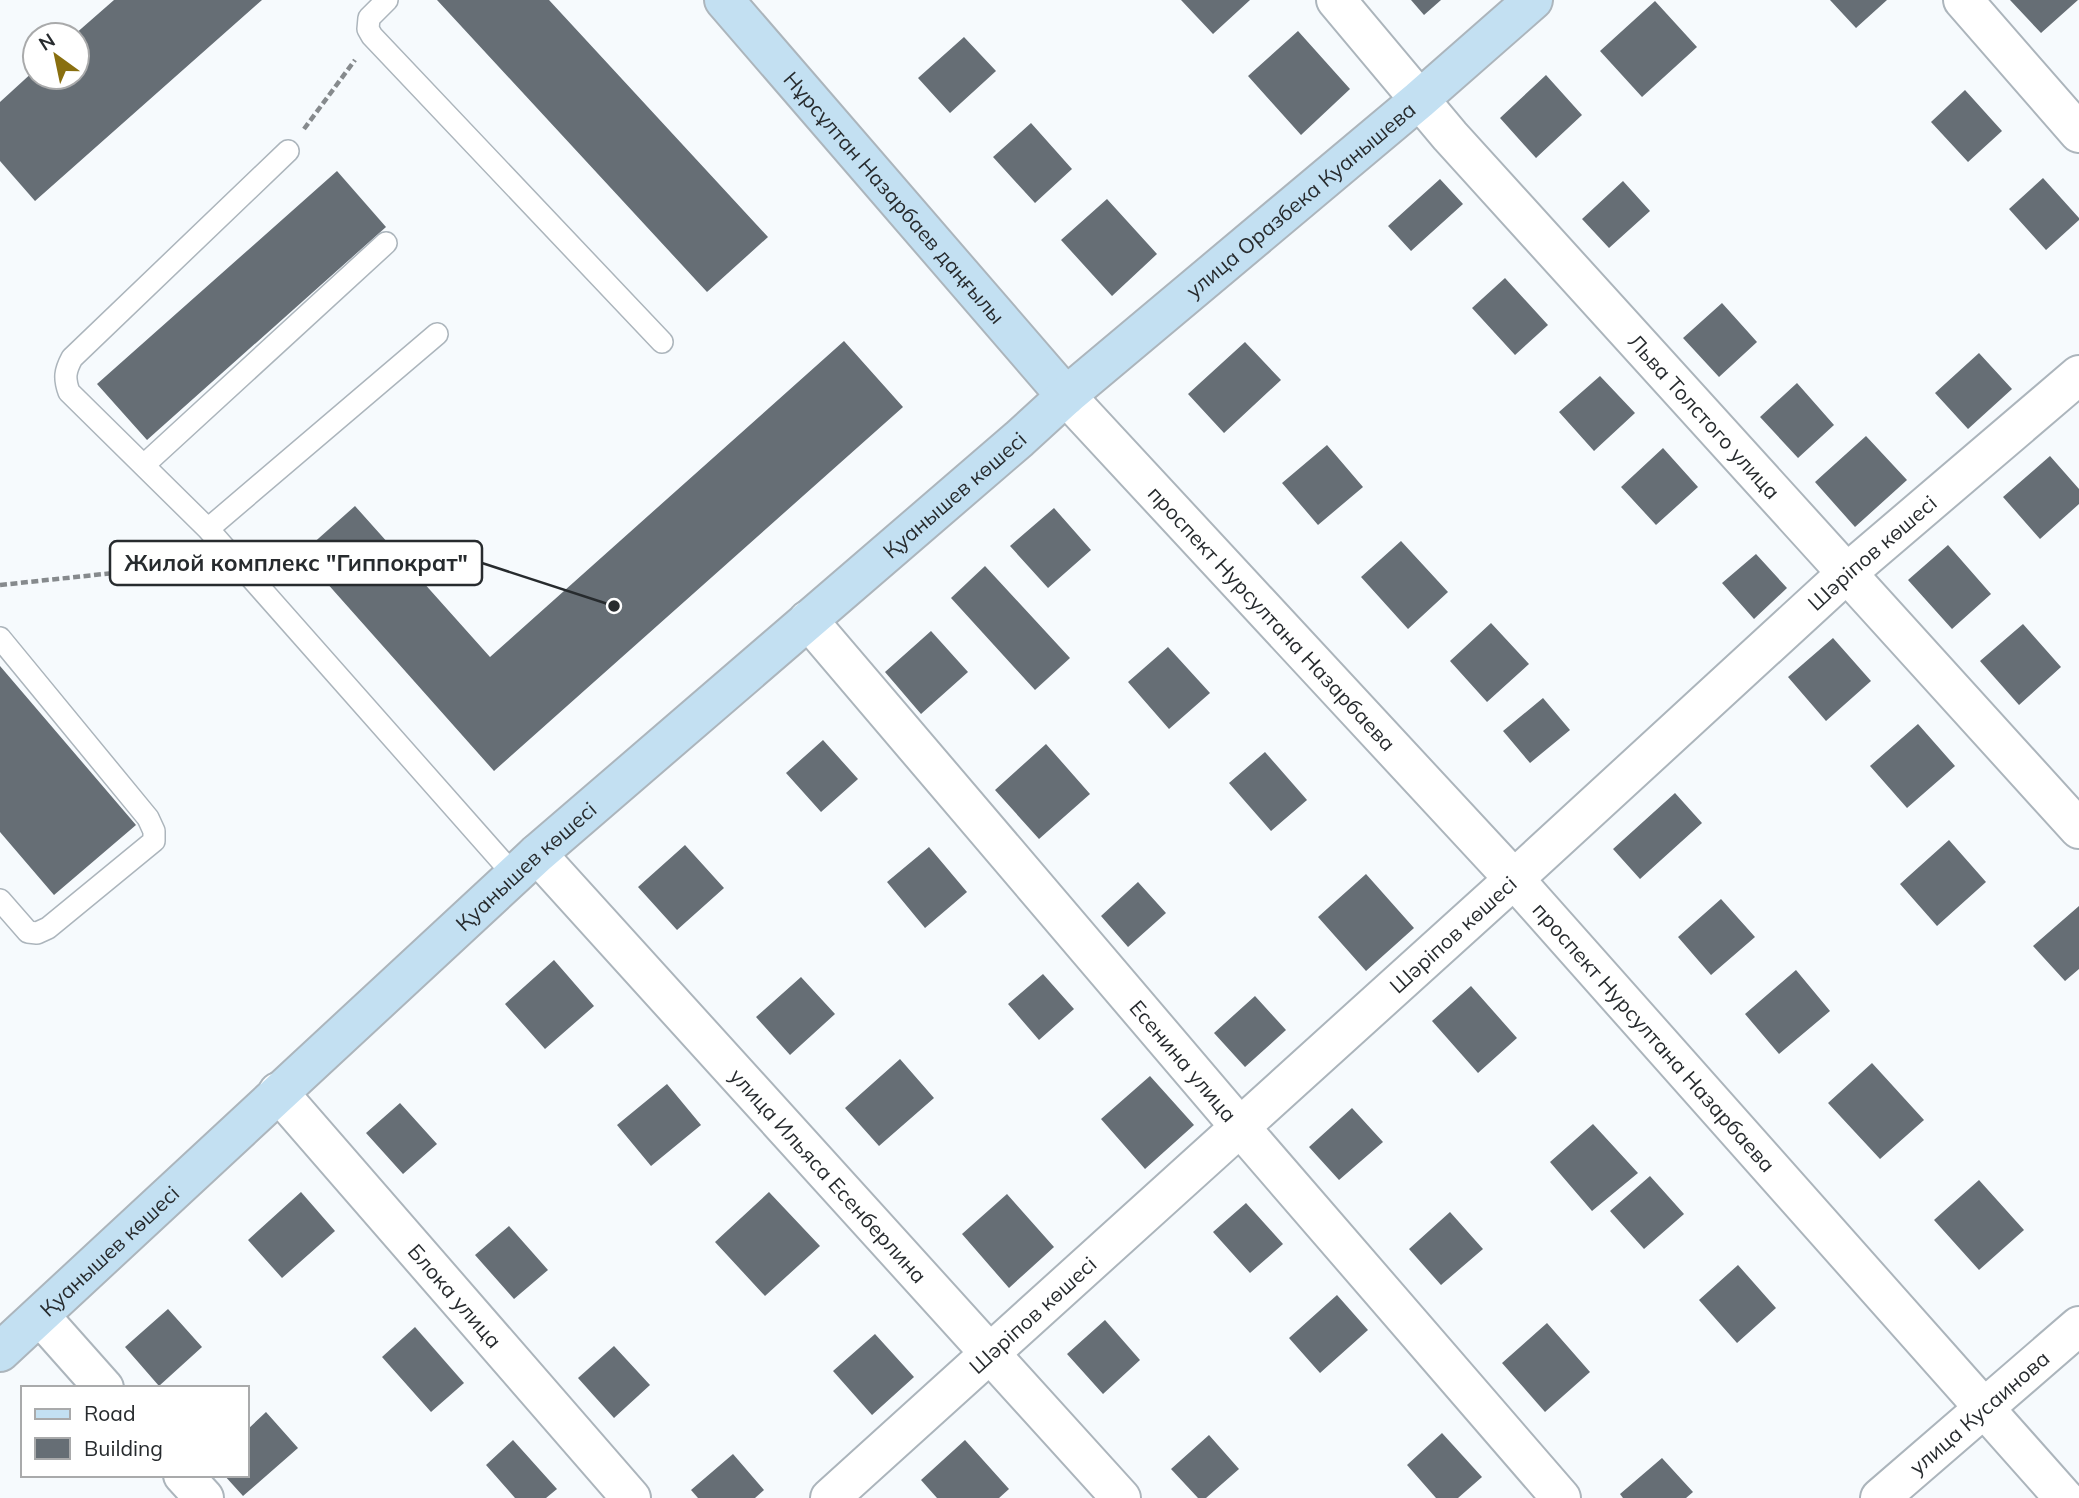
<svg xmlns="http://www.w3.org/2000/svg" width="2079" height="1498" viewBox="0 0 2079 1498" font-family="Mulish,sans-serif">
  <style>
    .building { fill: #666e75 }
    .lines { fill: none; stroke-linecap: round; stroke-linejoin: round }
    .lane-casing { stroke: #acb5bc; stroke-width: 24 }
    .street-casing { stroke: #acb5bc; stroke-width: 42 }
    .secondary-casing { stroke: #acb5bc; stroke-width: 42 }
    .path { stroke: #868a8d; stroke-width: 4.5; stroke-dasharray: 7 3.5; stroke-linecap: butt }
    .lane { stroke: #fff; stroke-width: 21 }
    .street { stroke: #fff; stroke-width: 38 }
    .secondary { stroke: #c3e0f2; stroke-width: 38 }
    .labels { text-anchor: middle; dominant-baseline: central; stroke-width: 7; stroke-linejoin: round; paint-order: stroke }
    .street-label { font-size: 21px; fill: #272b2e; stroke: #fff }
    .leader { fill: none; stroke: #272b2e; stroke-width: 2.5 }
    .callout-dot { fill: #272b2e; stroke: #fff; stroke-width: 2.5 }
    .callout { fill: #fff; stroke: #272b2e; stroke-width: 2.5 }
    .callout-label { font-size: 23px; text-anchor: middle; font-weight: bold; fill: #272b2e }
  </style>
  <rect width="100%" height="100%" fill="#f6fafd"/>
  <path class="building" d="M114,0H262L35,201L0,161V102L35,70V77H77V35H74Z
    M437,0H549L768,237L707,292Z
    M1181,0H1250L1213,34Z
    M1411,0H1441L1424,15Z
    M1830,0H1887L1856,28Z
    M2010,0H2078L2041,33Z
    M1655,1L1697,47L1642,97L1600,51Z
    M1298,31L1350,89L1301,135L1248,76Z
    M964,37L996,71L950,113L918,78Z
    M1546,75L1582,115L1536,158L1500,118Z
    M1965,90L2002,131L1968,162L1931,122Z
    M1031,123L1072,169L1035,203L993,157Z
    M337,171L386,227L147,440L97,384Z
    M2043,178L2079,218V220L2046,250L2009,209Z
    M1440,179L1463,204L1411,251L1388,226Z
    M1623,181L1650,211L1609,248L1582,219Z
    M1107,199L1157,254L1112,296L1061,240Z
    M1505,278L1548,325L1515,355L1472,308Z
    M1722,303L1757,342L1719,377L1683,338Z
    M844,341L903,407L494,771L301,554L355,506L490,657Z
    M1245,342L1281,380L1224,433L1188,394Z
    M1979,353L2012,389L1968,429L1935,393Z
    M1600,376L1635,413L1594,451L1559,412Z
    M1797,383L1834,425L1798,458L1760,417Z
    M1866,436L1907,480L1855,527L1815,482Z
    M1327,445L1363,487L1318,525L1282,483Z
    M1663,448L1698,487L1656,525L1621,487Z
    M2050,456L2079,489V504L2040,539L2003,497Z
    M1054,508L1091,550L1048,588L1010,546Z
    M1401,541L1448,592L1408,629L1361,577Z
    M1948,545L1991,594L1952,629L1908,580Z
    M1756,554L1787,588L1754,619L1722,583Z
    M985,566L1070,658L1035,690L951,598Z
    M1491,623L1529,664L1487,702L1450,661Z
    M2023,624L2061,667L2019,705L1980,661Z
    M931,631L968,672L921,714L885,672Z
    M1833,638L1871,681L1826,721L1788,677Z
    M1168,647L1210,693L1169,729L1128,682Z
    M0,666L136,825L54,895L0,832Z
    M1543,698L1570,730L1530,763L1503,731Z
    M1918,724L1955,766L1907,808L1870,766Z
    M823,740L858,779L821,812L786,773Z
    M1046,744L1090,794L1039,839L995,790Z
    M1265,752L1307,800L1271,831L1229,783Z
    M1675,793L1702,823L1640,879L1613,849Z
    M1949,840L1986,882L1937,926L1900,884Z
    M685,845L724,888L677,930L638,887Z
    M929,847L967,892L925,928L887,882Z
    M1366,874L1414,928L1366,971L1318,917Z
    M1138,882L1166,913L1128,947L1101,916Z
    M1721,899L1755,937L1711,975L1678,937Z
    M2079,906V969L2065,981L2033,946Z
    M554,960L594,1006L545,1049L505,1004Z
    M1796,970L1830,1011L1779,1054L1745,1014Z
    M1043,974L1074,1009L1039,1040L1008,1004Z
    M801,977L835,1014L790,1055L756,1017Z
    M1471,986L1517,1038L1478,1073L1432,1021Z
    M1255,996L1286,1030L1245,1067L1214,1033Z
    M900,1059L934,1098L879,1146L845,1108Z
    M1872,1063L1924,1120L1880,1159L1828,1103Z
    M1150,1076L1194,1125L1145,1169L1101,1119Z
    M667,1084L701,1125L651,1166L617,1125Z
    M400,1103L437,1144L403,1174L366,1133Z
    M1352,1108L1383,1142L1339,1180L1309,1147Z
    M1593,1124L1638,1173L1592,1211L1550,1162Z
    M1650,1176L1684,1214L1644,1249L1610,1211Z
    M1979,1180L2024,1230L1979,1270L1934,1220Z
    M301,1192L335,1231L282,1278L248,1240Z
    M769,1192L820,1246L765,1296L715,1242Z
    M1007,1194L1054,1247L1009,1288L962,1234Z
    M1246,1203L1283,1244L1250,1273L1213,1232Z
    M1450,1212L1483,1249L1441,1285L1409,1249Z
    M509,1226L548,1270L514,1299L475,1255Z
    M1738,1265L1776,1308L1737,1343L1699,1300Z
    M1337,1295L1368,1330L1320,1373L1289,1338Z
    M168,1309L202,1347L159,1386L125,1347Z
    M1105,1320L1140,1360L1103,1394L1067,1354Z
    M1547,1323L1590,1372L1545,1412L1502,1363Z
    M415,1327L464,1383L431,1412L382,1357Z
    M875,1334L914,1377L872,1415L833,1371Z
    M614,1346L650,1385L614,1418L578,1378Z
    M266,1412L298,1448L243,1496L224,1475H247V1430Z
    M1442,1433L1482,1477L1458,1498H1436L1407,1465Z
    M1209,1435L1239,1469L1206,1498H1198L1171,1469Z
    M513,1440L557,1489L546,1498H515L486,1465Z
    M965,1440L1009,1489L999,1498H937L921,1480Z
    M733,1454L764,1490L755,1498H698L691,1490Z
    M1662,1458L1693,1492L1686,1498H1623L1620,1494Z"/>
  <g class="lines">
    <g class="lane-casing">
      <path id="lane" d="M387,0L369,18L368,29L372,36L662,342
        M288,151L72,358C65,371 64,378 69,392L208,529L514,875
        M144,465L386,243
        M208,529L437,334
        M0,638L148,818L154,831V841L48,928L37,933L28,932L0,900"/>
    </g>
    <g class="street-casing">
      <g id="street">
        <path id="s1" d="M1336,0L1450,136L2079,829"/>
        <path d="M1963,0L2079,133"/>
        <path id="s2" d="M1066,396L1514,879L2064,1498"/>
        <path id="s3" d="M808,620L1240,1127L1561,1498"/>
        <path id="s4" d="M537,854L1121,1498"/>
        <path id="s5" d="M278,1092L631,1498"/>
        <path d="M40,1316L104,1388"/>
        <path d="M183,1475L204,1498"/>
        <path id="s6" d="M830,1498L1514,879L1847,573L2079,375"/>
        <path id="s7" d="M1880,1498L2079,1326"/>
      </g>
    </g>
    <g class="secondary-casing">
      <g id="secondary">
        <path id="s8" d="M724,0L1066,396"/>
        <path id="s9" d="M0,1352L537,854L1019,439L1066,396L1419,100L1533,0"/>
      </g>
    </g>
    <path class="path" d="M304,129L355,60
      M0,585L142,570L175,562L188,549"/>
    <use href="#lane" class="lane"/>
    <use href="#street" class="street"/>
    <use href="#secondary" class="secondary"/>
  </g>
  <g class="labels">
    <g class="street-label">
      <text stroke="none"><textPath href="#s8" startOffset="261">Нұрсұлтан Назарбаев даңғылы</textPath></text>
      <text stroke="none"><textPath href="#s9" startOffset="1738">улица Оразбека Куанышева</textPath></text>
      <text stroke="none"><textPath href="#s1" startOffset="556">Льва Толстого улица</textPath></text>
      <text stroke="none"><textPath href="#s9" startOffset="1283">Қуанышев көшесі</textPath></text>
      <text stroke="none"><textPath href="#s6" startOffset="1407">Шәріпов көшесі</textPath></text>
      <text stroke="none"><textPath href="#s2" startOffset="303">проспект Нурсултана Назарбаева</textPath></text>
      <text stroke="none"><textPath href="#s9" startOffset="716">Қуанышев көшесі</textPath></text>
      <text stroke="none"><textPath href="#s6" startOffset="840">Шәріпов көшесі</textPath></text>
      <text stroke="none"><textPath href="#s2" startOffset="870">проспект Нурсултана Назарбаева</textPath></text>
      <text stroke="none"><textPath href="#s3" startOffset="579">Есенина улица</textPath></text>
      <text stroke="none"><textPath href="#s4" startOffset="434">улица Ильяса Есенберлина</textPath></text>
      <text stroke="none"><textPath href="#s9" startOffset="149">Қуанышев көшесі</textPath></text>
      <text stroke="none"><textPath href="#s5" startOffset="270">Блока улица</textPath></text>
      <text stroke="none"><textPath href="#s6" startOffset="273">Шәріпов көшесі</textPath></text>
      <text stroke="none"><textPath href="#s7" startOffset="131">улица Кусаинова</textPath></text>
    </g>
  </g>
  <path class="leader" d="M614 606L482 563"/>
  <circle class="callout-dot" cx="614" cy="606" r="7"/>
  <rect class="callout" x="110" y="541" width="372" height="44" rx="7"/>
  <g class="callout-label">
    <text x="296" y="571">Жилой комплекс "Гиппократ"</text>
  </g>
  <rect x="21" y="1386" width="228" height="91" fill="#ffffff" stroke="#a9aaab" stroke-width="2"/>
  <rect x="35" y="1409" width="35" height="10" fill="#c3e0f2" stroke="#a9aaab" stroke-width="2"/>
  <text x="84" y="1421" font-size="21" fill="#272b2e">Road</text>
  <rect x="35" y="1438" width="35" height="21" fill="#666e75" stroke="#a9aaab" stroke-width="2"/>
  <text x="84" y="1456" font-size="21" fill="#272b2e">Building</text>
  <g transform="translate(56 56) rotate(327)"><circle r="33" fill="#ffffff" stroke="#a9aaab" stroke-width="2"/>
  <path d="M0-5L12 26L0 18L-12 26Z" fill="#896f0f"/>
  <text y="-10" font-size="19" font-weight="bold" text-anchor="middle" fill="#272b2e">N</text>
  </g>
</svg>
